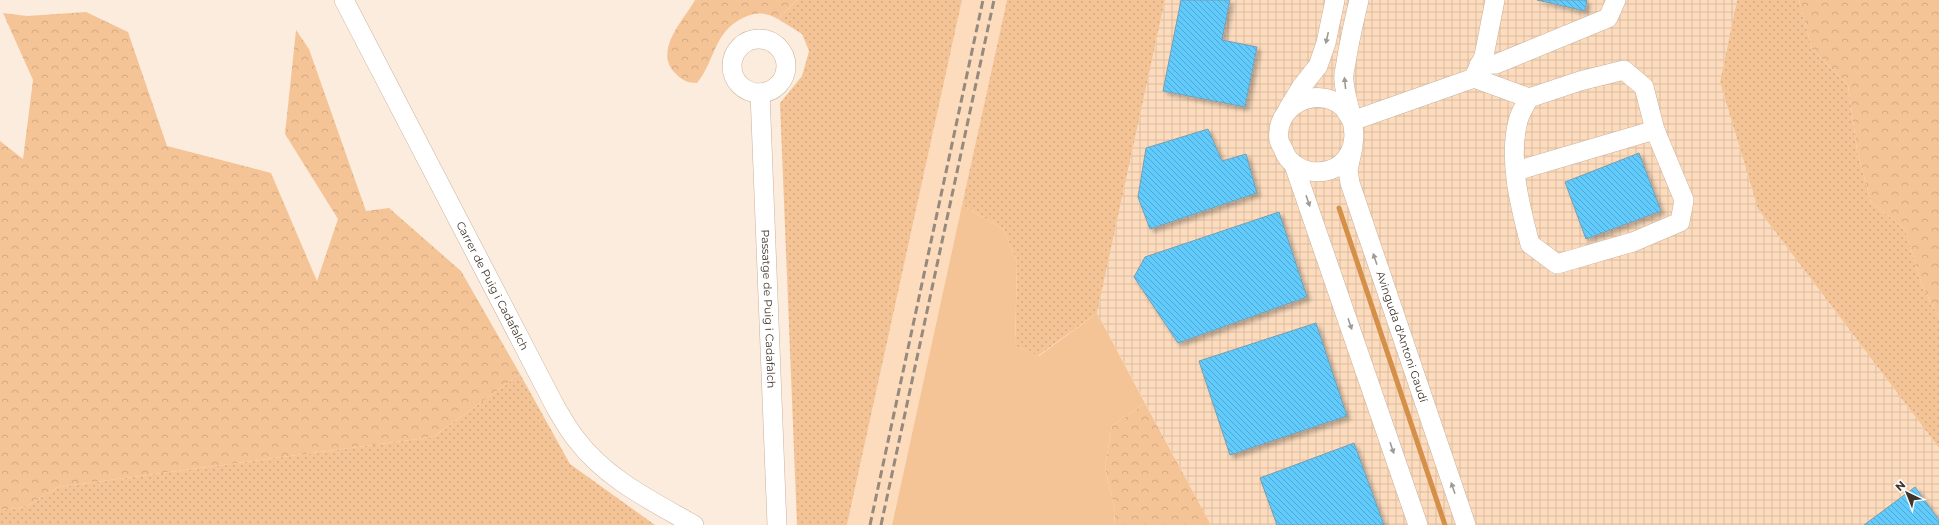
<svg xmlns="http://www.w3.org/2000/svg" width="1939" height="525" viewBox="0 0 1939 525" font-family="Montserrat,sans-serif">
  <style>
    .built { fill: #fddcbe }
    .industrial { fill: url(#industrial-grid) }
    .grass { fill: url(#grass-dots) }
    .forest { fill: url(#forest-crowns) }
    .garden { fill: #f5c496 }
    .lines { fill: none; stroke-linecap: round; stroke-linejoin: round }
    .stream { stroke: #d49049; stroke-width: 5 }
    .building { fill: url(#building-back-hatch); stroke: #7c9dae; filter: url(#shadow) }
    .minor-casing { stroke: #cab199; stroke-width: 20 }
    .minor { stroke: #fff; stroke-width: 19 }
    .rail { stroke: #96897d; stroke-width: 3; stroke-dasharray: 8 4; stroke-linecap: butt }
    .oneway { fill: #9f9a95 }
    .labels { text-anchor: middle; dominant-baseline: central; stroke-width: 3; stroke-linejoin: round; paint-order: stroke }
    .street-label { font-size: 11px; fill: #3f342b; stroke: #fcfcfc }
  </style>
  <defs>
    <pattern id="industrial-grid" width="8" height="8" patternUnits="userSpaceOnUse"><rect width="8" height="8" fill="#fddcbe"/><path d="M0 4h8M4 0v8" fill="none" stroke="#dabda3"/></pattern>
    <pattern id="grass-dots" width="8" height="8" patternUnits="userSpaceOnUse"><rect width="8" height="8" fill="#f5c496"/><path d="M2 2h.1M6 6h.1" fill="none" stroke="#d3a981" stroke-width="1.8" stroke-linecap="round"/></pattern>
    <pattern id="forest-crowns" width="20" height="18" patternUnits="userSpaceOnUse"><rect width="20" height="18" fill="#f5c496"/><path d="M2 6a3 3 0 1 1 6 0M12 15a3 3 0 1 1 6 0" fill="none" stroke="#d3a981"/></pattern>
    <pattern id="building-back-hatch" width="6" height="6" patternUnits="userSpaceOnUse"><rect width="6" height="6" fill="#60cbfc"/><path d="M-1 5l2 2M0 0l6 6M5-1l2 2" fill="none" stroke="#51a6cc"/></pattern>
    <filter id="shadow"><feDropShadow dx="3.5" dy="3.5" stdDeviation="2" flood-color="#0004"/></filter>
  </defs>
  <rect width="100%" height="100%" fill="#fcecdd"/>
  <path class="built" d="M962,0H1007L892,525H847Z"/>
  <path class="industrial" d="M1165,0H1737L1720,82L1758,209L1939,448V525H1211L1097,313Z"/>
  <path class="grass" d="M797,0H962L847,525H797L780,103L802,76L809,51L802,34L778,19Z
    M1007,0H1165L1097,313L1038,356L1015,346L1017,262L1003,229L962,205Z
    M1737,0H1799L1812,49L1848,85L1857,150L1871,202L1905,229L1922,285L1939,318V448L1758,209L1720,82Z
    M520,374L570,464L655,525H0V510L26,507L58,487L433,437Z"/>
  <path class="forest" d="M695,0H797L778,19C767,13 757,11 745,17C713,31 716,60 697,83C687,83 682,80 675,73C653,50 684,20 695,0Z
    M1799,0H1939V318L1922,285L1905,229L1871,202L1857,150L1848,85L1812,49Z
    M86,12L128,32L167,146L271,173L317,281L338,219L285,134L296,30L309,49L366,211L389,208L461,271L520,374L433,437L58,487L26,507L0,510V141L23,159L33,80L3,13L27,16Z
    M1145,403L1211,525H1114L1115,511L1105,467L1112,426Z"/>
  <path class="garden" d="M962,205L1003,229L1017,262L1015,346L1039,356L1097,313L1145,403L1112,426L1105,467L1115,511L1114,525H892Z"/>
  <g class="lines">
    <path class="stream" d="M1339,208L1445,525"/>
  </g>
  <path class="building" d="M1181,0H1230L1222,40L1257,47L1245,107L1163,91Z
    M1537,0H1587L1585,11Z
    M1208,129L1222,161L1246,154L1257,193L1150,229L1138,197L1146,148Z
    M1639,153L1661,211L1586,239L1565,182Z
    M1279,212L1307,297L1178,343L1134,277L1145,257Z
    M1316,323L1347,416L1230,455L1199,361Z
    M1354,443L1384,525H1277L1260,478Z
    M1915,487L1939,520V525H1864Z"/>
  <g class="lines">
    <g class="minor-casing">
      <g id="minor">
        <path id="s1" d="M344,0L556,408C562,418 568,429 576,439C606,479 652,501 694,525"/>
        <circle cx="759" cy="66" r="27"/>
        <path d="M1479,65L1496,64L1608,18L1616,0"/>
        <path d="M1475,75L1484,56L1495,0"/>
        <path id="s2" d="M760,93L777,525"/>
        <path d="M1288,109L1302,86L1318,66L1326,43L1335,0"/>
        <path d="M1352,121L1474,78L1529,98L1580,81L1624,70L1644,87L1655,130L1684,200L1680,222L1633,242L1557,264L1530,244C1520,206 1508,160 1518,121C1520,113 1525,105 1529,98"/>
        <path d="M1352,121C1349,116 1346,110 1342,106C1316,85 1274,106 1279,140C1280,144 1283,148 1284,151C1288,162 1299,169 1309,171C1320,173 1332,171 1341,164C1367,140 1346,110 1344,81C1343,75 1345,68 1346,63C1349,42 1354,21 1359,0"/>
        <path id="s3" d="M1353,147L1348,170L1350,183L1466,525"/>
        <path d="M1294,165L1418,525"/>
        <path d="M1516,171L1655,130"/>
      </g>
    </g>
    <use href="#minor" class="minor"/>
    <path class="rail" d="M870,525L983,0
      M881,525L994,0"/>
  </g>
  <defs><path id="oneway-solid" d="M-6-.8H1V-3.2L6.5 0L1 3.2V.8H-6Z"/></defs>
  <g class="oneway">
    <use href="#oneway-solid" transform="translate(1327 38) rotate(103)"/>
    <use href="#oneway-solid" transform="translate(1345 83) rotate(-96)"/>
    <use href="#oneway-solid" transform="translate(1308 201) rotate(71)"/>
    <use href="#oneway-solid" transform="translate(1375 259) rotate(-109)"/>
    <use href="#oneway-solid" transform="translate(1350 324) rotate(71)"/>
    <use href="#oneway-solid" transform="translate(1392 448) rotate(71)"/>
    <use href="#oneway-solid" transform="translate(1453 488) rotate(-109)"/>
  </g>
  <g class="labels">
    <g class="street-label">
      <text stroke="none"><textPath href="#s1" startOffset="322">Carrer de Puig i Cadafalch</textPath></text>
      <text stroke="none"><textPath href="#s2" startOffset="216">Passatge de Puig i Cadafalch</textPath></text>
      <text stroke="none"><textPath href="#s3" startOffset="199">Avinguda d'Antoni Gaudí</textPath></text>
    </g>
  </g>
  <g transform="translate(1907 493) rotate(317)" stroke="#fcfcfc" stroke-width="3" paint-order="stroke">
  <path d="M0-3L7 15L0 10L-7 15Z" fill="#3f342b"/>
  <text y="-6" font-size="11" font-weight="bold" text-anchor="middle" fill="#3f342b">N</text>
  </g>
</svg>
